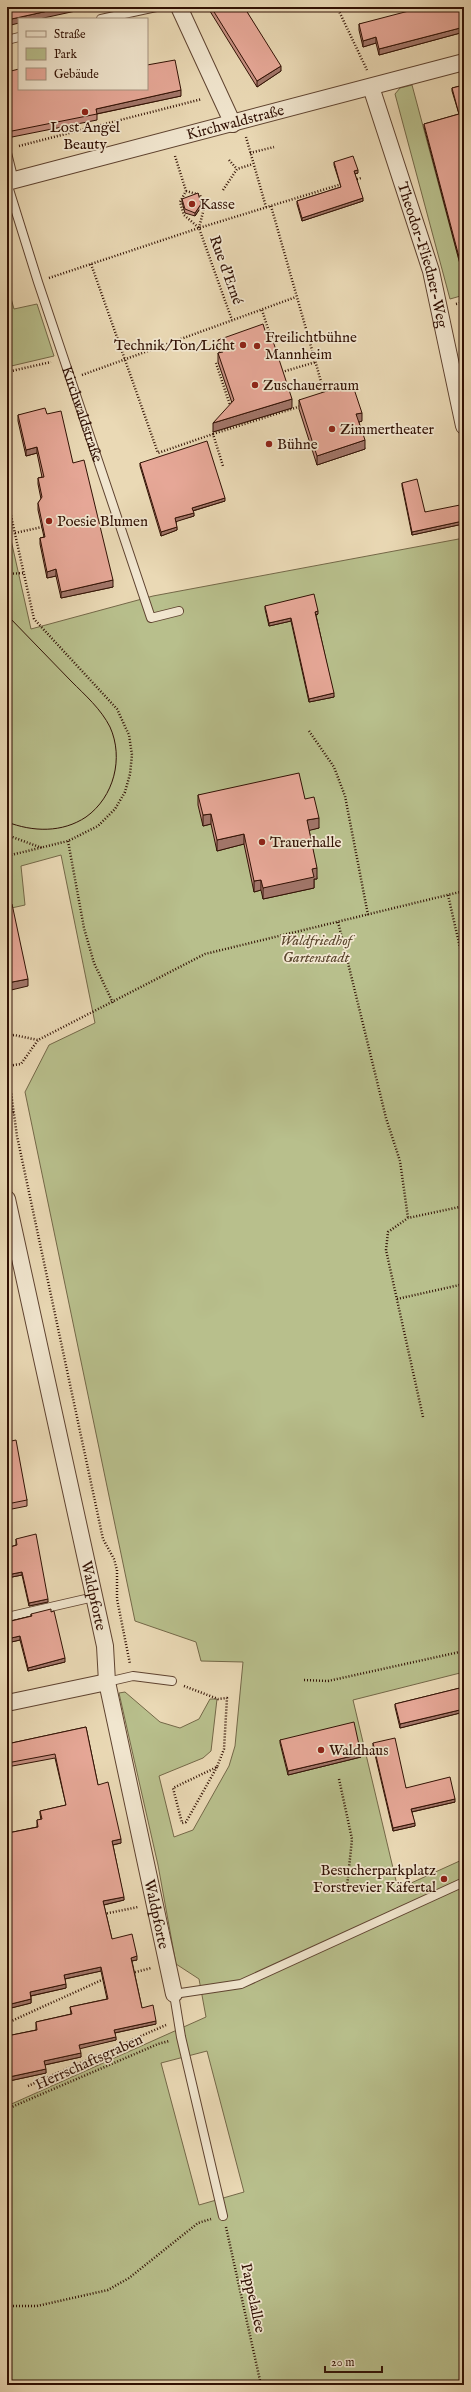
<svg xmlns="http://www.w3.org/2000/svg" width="471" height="2392" viewBox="0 0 471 2392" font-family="'IM FELL English',serif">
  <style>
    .green { fill: #b8bf8c; stroke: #746848; fill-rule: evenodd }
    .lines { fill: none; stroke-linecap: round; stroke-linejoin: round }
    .service-casing { stroke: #5f4330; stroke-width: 10 }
    .minor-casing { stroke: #5f4330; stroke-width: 18 }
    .path { stroke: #311104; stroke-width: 2.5; stroke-dasharray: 1 2; stroke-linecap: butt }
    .service { stroke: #f1e6cf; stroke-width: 8 }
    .minor { stroke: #f1e6cf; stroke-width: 16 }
    .tram { stroke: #311104; stroke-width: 1 }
    .wall { fill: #c79083; stroke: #311104 }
    .shaded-wall { fill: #a2766a; stroke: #311104 }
    .building { fill: #e7a898; stroke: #311104 }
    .poi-dot { fill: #8f2418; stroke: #f1e6cf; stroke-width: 1.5 }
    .labels { text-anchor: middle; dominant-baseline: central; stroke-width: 3.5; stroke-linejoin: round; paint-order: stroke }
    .street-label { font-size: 15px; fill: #311104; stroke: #f1e6cf }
    .poi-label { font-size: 15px; fill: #311104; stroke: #f1e6cf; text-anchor: start }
    .park-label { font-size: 15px; font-style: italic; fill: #5a452d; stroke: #f1e6cf }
  </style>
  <rect width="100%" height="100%" fill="#ead9b5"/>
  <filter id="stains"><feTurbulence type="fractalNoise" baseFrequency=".005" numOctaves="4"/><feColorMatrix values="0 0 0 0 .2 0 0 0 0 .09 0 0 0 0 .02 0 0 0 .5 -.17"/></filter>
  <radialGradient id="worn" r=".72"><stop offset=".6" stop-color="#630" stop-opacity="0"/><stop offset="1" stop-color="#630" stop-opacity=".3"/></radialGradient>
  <path class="green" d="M412,85L464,279V295L450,299L395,94L400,88Z
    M7,284L14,309L37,304L54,356L7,367Z
    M7,522L31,629L153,596L464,538V1672L353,1700L398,1889L464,1859V2385H7V2106L206,2017L199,1979L176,1964L158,1865L119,1693L125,1692L160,1722L180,1728L199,1719L210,1699H217L211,1751L203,1758L159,1776L174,1837L193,1830L229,1766L235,1746L243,1662L201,1661L196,1642L135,1621L25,1092L49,1045L95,1023L61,855L21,866L25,905L7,909ZM207,2051L244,2192L199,2205L161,2063Z"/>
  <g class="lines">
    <g class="service-casing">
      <g id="service">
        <path d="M101,19L156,7"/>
        <path d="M7,40L19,37"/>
        <path d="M7,153L14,181"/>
        <path id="s1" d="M7,183L38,282L151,618L179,611"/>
        <path d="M7,1617L94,1597"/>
        <path d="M107,1682L133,1676L172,1681"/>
        <path d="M223,2216L181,2037L174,1994L241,1984L464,1882"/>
      </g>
    </g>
    <g class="minor-casing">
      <g id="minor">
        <path d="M179,7L233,124"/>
        <path id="s2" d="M371,87L431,271L464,426"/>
        <path id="s3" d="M7,182L464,62"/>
        <path id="s4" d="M7,1199L105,1646L107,1682L174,1994"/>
        <path d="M7,1703L107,1682"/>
      </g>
    </g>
    <path class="path" d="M337,7L367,70
      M246,137L266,207
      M19,146L202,99
      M250,153L274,147
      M175,156L186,191L180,202L184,215L199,228L232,320
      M229,160L237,169
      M354,180L361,178
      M223,190L237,169L253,164
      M186,191L200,195L204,208L199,228
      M271,206L324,392L321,394
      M91,264L158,453L213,434L223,466
      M49,278L199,228L342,184
      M456,304L464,302
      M262,310L271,338
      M216,363L231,408
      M7,372L51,362
      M282,372L316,362
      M82,375L296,297
      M213,434L301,406
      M7,498L34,619L117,709L129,735L132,755L130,774L125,792L115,809L98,826L68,841L7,856
      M15,533L42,527
      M7,574L23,573
      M309,731L334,767L345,796L368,915
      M7,835L42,848
      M68,841L84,928L94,963L113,1003
      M448,895L464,965
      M338,922L386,1118L400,1161L408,1218
      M7,1012L8,1016
      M7,1036L14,1035L38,1040L205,954L464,891
      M7,1064L17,1136L103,1539L114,1559L117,1570V1599L130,1664
      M7,1066L21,1064L38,1040
      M7,1114L14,1112
      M397,1299L464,1284
      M423,1417L386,1250L388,1232L408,1218L464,1206
      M304,1680L328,1681L464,1651
      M184,1686L218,1699L227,1698L224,1749L217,1767L173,1788L182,1823L186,1822L217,1767
      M339,1779L352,1839L347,1887
      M104,1914L138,1907
      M132,1973L151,1968
      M7,2023L104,1979
      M28,2086L166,2025
      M7,2109L158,2044L169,2041
      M226,2227L261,2385
      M7,2306H37L108,2290L129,2278L198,2223L211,2219"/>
    <use href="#service" class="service"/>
    <use href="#minor" class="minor"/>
    <path class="tram" d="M7,615C28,637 50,659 71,681C85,695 101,709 110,727C124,758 114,797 86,817C62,833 33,832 7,822"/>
  </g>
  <path class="wall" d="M208,7H244L281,71L257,87L208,8Z
    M464,7V32L379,55L376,43L363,47L359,30V24Z
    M7,72L19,89L181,96L97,114V120L7,138Z
    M464,85V279L424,127V124L459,114L452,91V88Z
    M334,162L358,173L355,174L363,201L302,221L297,204V201L341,187L334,165Z
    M182,199L201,207L195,216L185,213L182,202Z
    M218,340L292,408L213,432L232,403L218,362V353H220L218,348Z
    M299,400L362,421L359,422L365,449L317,465L299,409Z
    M47,414L73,463L113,587L61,598L56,576L47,578L40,544V538L44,537L38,510V503L41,499L38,484V478L42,477L37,453L26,456L18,421V415Z
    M140,463L225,501L193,511L194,516L176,521L177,530L161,536L140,466Z
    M402,483L425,512L463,524L412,535L402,486Z
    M265,606L318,614L316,615L334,697L309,702L291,621L269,626L265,609Z
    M198,795L305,799L319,828L309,830L317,879H314V888L263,899L261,890L254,892L244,844L217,851L211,824L203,826L198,805Z
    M7,1442L27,1500V1506L7,1510Z
    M16,1539L48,1602L29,1606L22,1575L7,1578V1548L16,1545Z
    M31,1614L65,1662L28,1671L20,1640L7,1643V1622L31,1616Z
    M464,1687V1712L400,1728L395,1707V1704Z
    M86,1727L98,1785L121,1843L113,1845L124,1900L104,1905L112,1939L137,1960L132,1961L142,2008L156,2024L115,2033L116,2040L79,2048L81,2057L45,2065L46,2073L9,2081L7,2071V2036L36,2030V2022L71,2014L70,2007L107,1999L101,1971L65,1979L66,1988L31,1996V2003L7,2009V1897H8L7,1892V1830L8,1833L37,1827V1820H41L40,1814V1811L66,1805L55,1758L7,1767V1744Z
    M280,1740L361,1757L288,1775L280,1743Z
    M373,1743L406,1788L455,1802L412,1812L415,1826L393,1831L373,1746Z"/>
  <path class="shaded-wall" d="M66,7H94L39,19H19V23L7,26V20Z
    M464,27V32L379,55V49Z
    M376,37V43L363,47V41Z
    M281,66V71L257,87V81Z
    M181,90V96L96,114V109Z
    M358,170V173L354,174V171Z
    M363,198V201L302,221V218Z
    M201,204V207L195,216V213Z
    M292,399V408L213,432V423Z
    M362,413V421L356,423V414Z
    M365,440V449L317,465V456Z
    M37,447V453L26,456V450Z
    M225,498V501L192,511V508Z
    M194,513V516L175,522V518Z
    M463,521V524L412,535V532Z
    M177,527V530L161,536V532Z
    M56,569V576L47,578V572Z
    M113,580V587L61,598V592Z
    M318,611V614L315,615V612Z
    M291,618V621L269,626V623Z
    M334,693V697L309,702V699Z
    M211,814V824L203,826V815Z
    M319,818V828L307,831V820Z
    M244,834V844L217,851V840Z
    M317,868V879H314V888L263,899V888L312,869Z
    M261,880V890L254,892V881Z
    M28,979V986L7,991V983Z
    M22,1572V1575L7,1578V1575Z
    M48,1599V1602L29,1606V1603Z
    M20,1636V1640L7,1643V1639Z
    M65,1658V1662L28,1671V1668Z
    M464,1709V1712L400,1728V1724Z
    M361,1754V1757L288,1775V1771Z
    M455,1799V1802L411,1812V1809Z
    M415,1823V1826L393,1831V1828Z
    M121,1839V1843L112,1845V1841Z
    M124,1897V1900L103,1905V1901Z
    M137,1956V1960L131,1961V1958Z
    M101,1967V1971L64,1979V1975Z
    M66,1984V1988L30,1996V1992Z
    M31,1999V2003L7,2009V2005Z
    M156,2021V2024L114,2033V2030Z
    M116,2037V2040L79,2049V2045Z
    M81,2053V2057L44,2065V2061Z
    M46,2069V2073L9,2081V2077Z"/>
  <path class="building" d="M7,7H66L7,20Z
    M211,7H244L281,66L257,81Z
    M424,7H464V27L379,49L376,37L363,41L359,24Z
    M175,60L181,90L96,109L97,114L7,132V72L19,69V89H147V65Z
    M464,85V276L424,124L459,114L452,88Z
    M353,156L358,170L354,171L363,198L302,218L297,201L341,187L334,162Z
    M198,193L201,204L195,213L185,209L182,199Z
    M263,324L267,337L271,335L292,399L213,423L234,400L218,353L223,352L218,340Z
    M352,383L362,413L356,414L365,440L317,456L299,400Z
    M45,408L47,414L61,411L73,463L84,460L113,580L61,592L56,569L47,572L40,538L45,537L38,503L42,497L38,478L44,477L37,447L26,450L18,415Z
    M207,441L225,498L192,508L194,513L175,518L177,527L161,532L140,463Z
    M417,479L425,512L460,505L463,521L412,532L402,483Z
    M314,594L318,611L315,612L334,693L309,699L291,618L269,623L265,606Z
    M299,773L305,799L314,797L319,818L307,820L317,868L312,869L314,877L263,888L261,880L254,881L244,834L217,840L211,814L203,815L198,795Z
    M12,904L28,979L7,983V905Z
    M16,1440L27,1500L7,1504V1442Z
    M36,1534L48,1599L29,1603L22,1572L7,1575V1548L17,1545L16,1539Z
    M51,1609V1612L54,1611L65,1658L28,1668L20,1636L7,1639V1622L32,1616L31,1614Z
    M464,1687V1709L400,1724L395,1704Z
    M354,1722L361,1754L288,1771L280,1740Z
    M86,1727L98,1785L108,1782L121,1839L112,1841L124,1897L103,1901L112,1939L132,1934L137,1956L131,1958L142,2008L153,2005L156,2021L114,2030L116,2037L79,2045L81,2053L44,2061L46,2069L9,2077L7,2068V2036L37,2030L36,2022L72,2014L70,2007L108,1999L101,1967L64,1975L66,1984L30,1992L31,1999L7,2005V1897H9L7,1888V1830L8,1833L38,1827L37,1820L42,1819L40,1811L66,1805L55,1754L7,1763V1744Z
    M395,1738L406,1788L450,1777L455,1799L411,1809L415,1823L393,1828L373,1743Z"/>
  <g class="poi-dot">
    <circle cx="85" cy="112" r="4"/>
    <circle cx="192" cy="204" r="4"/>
    <circle cx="243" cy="345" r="4"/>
    <circle cx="257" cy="346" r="4"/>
    <circle cx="255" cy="385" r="4"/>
    <circle cx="332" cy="429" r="4"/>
    <circle cx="269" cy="444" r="4"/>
    <circle cx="49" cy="521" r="4"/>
    <circle cx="262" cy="842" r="4"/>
    <circle cx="321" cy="1750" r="4"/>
    <circle cx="444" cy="1879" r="4"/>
  </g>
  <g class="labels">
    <g class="street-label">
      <text stroke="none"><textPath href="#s3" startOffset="236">Kirchwaldstraße</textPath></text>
      <text stroke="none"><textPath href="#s2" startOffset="176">Theodor-Fliedner-Weg</textPath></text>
      <text transform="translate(226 270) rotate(70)">Rue d'Erné</text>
      <text stroke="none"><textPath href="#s1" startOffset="243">Kirchwaldstraße</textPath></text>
      <text stroke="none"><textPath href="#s4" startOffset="406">Waldpforte</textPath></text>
      <text stroke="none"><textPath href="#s4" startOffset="731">Waldpforte</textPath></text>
      <text transform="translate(89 2062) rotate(-24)">Herrschaftsgraben</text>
      <text transform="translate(253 2298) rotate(78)">Pappelallee</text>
    </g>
    <g class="poi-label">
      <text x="85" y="127" text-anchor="middle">Lost Angel<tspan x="85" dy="17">Beauty</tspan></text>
      <text x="200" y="204">Kasse</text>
      <text x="265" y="337">Freilichtbühne<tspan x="265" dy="17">Mannheim</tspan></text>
      <text x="235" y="345" text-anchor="end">Technik/Ton/Licht</text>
      <text x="263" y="385">Zuschauerraum</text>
      <text x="340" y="429">Zimmertheater</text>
      <text x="277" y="444">Bühne</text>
      <text x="57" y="521">Poesie Blumen</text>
      <text x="270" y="842">Trauerhalle</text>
      <text x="329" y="1750">Waldhaus</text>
      <text x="436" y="1870" text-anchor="end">Besucherparkplatz<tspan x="436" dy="17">Forstrevier Käfertal</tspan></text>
    </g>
    <g class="park-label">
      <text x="316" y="940">Waldfriedhof<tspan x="316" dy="17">Gartenstadt</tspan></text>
    </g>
  </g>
  <rect width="471" height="2392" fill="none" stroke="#ead9b5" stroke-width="24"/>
  <rect x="8" y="8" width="455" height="2376" fill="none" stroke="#311104" stroke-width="2"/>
  <rect x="12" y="12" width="447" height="2368" fill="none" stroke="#311104"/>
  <rect x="18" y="18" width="130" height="72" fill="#f1e6cf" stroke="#a4917e"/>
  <rect x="26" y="31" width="20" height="6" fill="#f1e6cf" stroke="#a4917e"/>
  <text x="54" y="38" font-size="12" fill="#311104">Straße</text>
  <rect x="26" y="48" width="20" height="12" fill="#b8bf8c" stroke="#a4917e"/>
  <text x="54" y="58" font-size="12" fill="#311104">Park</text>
  <rect x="26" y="68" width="20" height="12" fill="#e7a898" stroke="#a4917e"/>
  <text x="54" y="78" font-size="12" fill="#311104">Gebäude</text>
  <path d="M325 2366v6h57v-6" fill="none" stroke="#311104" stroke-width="2"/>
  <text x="331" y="2366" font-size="12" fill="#311104" stroke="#f1e6cf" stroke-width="3" paint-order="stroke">20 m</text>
  <rect width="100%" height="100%" filter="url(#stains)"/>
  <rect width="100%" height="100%" fill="url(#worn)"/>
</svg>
